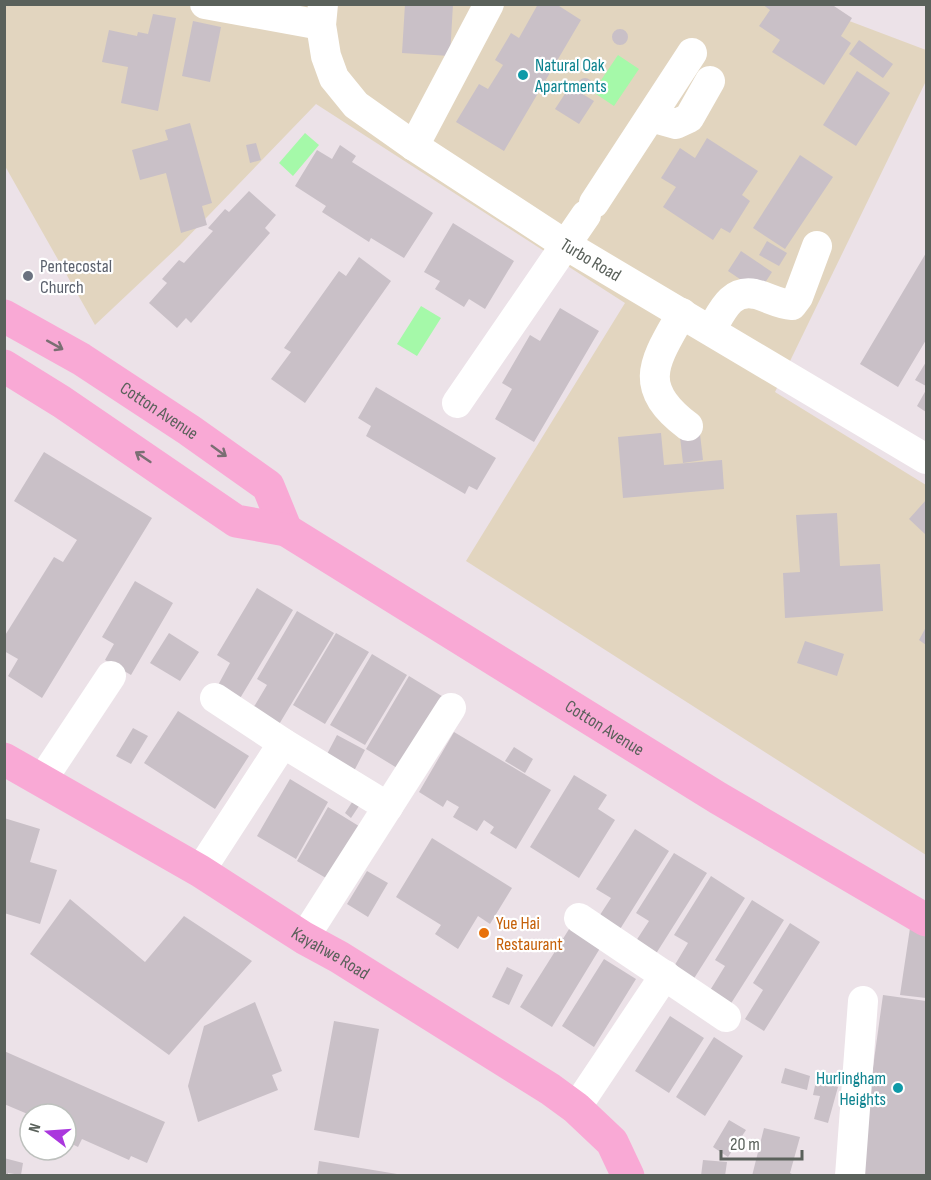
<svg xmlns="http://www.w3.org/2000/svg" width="931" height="1180" viewBox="0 0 931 1180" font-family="'Sofia Sans Condensed',sans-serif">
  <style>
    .green { fill: #e2d5bf }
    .water { fill: #a5f9a9 }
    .building { fill: #c9c0c7 }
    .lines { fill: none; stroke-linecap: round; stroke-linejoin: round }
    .minor { stroke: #fff; stroke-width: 30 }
    .major { stroke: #f9a9d5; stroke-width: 33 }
    .oneway { stroke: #7a6f73 }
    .culture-dot { fill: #0f9aa8; stroke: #fff; stroke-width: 2 }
    .worship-dot { fill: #6b7280; stroke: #fff; stroke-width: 2 }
    .food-dot { fill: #e8710a; stroke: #fff; stroke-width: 2 }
    .labels { text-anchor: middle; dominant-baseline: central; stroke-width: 4.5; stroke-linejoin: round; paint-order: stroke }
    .culture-label { font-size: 18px; fill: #0d838f; stroke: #fff; text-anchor: start }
    .street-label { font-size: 18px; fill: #5a615b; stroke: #fff }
    .worship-label { font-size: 18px; fill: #5b616d; stroke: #fff; text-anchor: start }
    .food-label { font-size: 18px; fill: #c56008; stroke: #fff; text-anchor: start }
  </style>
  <rect width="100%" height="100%" fill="#ece2e8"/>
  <path class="green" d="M4,5H807L926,50V81L775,392L926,485V855L466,561L625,303L316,104L180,245L95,325L5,166Z"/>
  <path class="water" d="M618,55L639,69L614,106L593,92Z
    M305,133L319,145L293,176L279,163Z
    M421,306L441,318L417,356L397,344Z"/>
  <path class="building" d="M405,4H453L450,56L402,53Z
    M538,4H556L581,20L504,151L456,122L479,84L488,89L503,65L495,60L511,33L519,38Z
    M762,4H831L852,18L841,36L851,43L824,85L772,52L780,40L759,26L770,10Z
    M153,14L176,18L158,111L121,103L128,67L102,62L109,30L137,36L138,32L148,34Z
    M193,21L221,27L210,82L182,76Z
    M612 37a8 8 0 1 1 16 0a8 8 0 1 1-16 0Z
    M859,40L893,64L883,78L849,54Z
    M857,71L890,93L856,146L823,125Z
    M578 85a7 7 0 1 1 14 0a7 7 0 1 1-14 0Z
    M570,86L594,101L579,124L555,109Z
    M190,123L212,203L202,206L207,225L181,233L166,173L140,180L132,150L168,140L165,130Z
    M707,138L758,171L742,195L750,201L730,233L721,228L713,240L663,207L676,187L661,178L680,148L695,158Z
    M256,143L261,160L250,163L246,145Z
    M340,145L356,156L352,162L433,213L404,258L371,238L369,242L322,212L326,206L295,186L317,150L332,159Z
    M800,155L833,177L785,249L753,228Z
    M249,191L276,215L265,228L270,233L191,323L186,318L177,328L149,303L167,283L162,279L179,260L184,263L213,231L208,228L225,209L229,212Z
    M453,223L514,261L485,309L469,299L464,307L435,289L440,281L424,272Z
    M767,241L787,253L779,266L759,255Z
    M741,251L772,272L759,292L728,271Z
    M926,253V340L898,387L860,364Z
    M359,257L391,281L305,403L271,379L291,352L284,348L339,271L346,276Z
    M560,308L599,331L534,442L495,419L512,389L502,383L530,335L540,341Z
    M926,362V386L915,380Z
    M376,387L496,458L477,490L469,486L465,494L366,436L371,426L358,418Z
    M926,390V412L917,406Z
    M661,433L664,465L722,460L724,489L623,498L618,437Z
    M700,434L703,460L683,463L680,437Z
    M44,452L152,518L42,698L8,676L18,659L4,651V637L54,557L63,562L77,540L14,501Z
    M926,500V535L909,519Z
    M837,513L840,566L880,564L883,611L785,618L783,573L800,572L796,515Z
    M135,581L173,603L131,675L105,660L114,644L102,637Z
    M257,588L293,610L239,700L217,687L230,663L217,655Z
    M297,611L334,633L278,726L252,710L267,685L257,679Z
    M926,627V645L919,640Z
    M169,633L199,652L180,681L150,663Z
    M336,633L369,652L325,724L293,705Z
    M805,641L844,654L837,676L797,663Z
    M372,654L407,675L365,745L330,725Z
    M409,676L445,698L402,771L366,749Z
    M178,711L249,756L215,809L144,763Z
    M133,728L148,736L131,764L116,756Z
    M454,732L551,790L516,849L490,833L494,827L484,820L477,831L453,817L459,807L447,800L443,807L419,792Z
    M337,735L365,750L354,771L326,756Z
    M514,747L533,759L525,773L505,761Z
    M574,775L607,795L598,809L615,820L579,878L530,847Z
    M290,779L328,802L296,859L257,836Z
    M358,793L365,797L351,818L345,813Z
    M328,807L362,828L331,881L297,861Z
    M4,818L40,829L30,862L57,870L40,924L4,913Z
    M635,829L669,851L617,934L596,921L611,898L596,889Z
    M432,838L512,888L490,924L478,916L458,949L435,934L441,925L396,897Z
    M674,853L707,873L652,960L632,947L649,921L636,913Z
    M367,871L388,883L368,917L347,904Z
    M711,876L745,898L693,980L673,968L688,943L674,935Z
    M70,899L145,962L184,916L252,961L169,1055L30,954Z
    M752,900L784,920L730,1005L709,992L725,966L715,960Z
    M790,923L820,942L764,1031L745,1019L763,990L753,983Z
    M571,926L602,945L552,1027L520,1007Z
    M910,928L926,931V998L900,995Z
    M604,959L636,979L594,1047L562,1026Z
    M507,967L523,975L509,1005L492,997Z
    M883,995L926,1001V1176H858Z
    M255,1002L282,1071L272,1075L278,1090L198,1122L188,1086L204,1026Z
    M670,1016L704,1038L669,1093L635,1071Z
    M334,1021L379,1029L359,1138L314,1130Z
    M714,1037L743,1056L705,1116L676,1097Z
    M4,1051L165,1122L147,1163L131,1156L129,1160L82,1139L78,1147L66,1141V1114L30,1115L4,1104Z
    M785,1068L810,1076L807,1090L781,1083Z
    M816,1081L838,1087L828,1123L814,1119L820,1096L813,1095Z
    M729,1120L746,1130L728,1157L713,1147Z
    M764,1128L800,1137L790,1173L796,1176H752Z
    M4,1158L23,1163L21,1175L8,1173V1176H4Z
    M703,1160L727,1162L725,1176H701Z
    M319,1161L397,1174V1176H317Z"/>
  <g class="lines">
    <g class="minor">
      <path d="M205,4L321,25"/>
      <path id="s1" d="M323,4L321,25L326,56L334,78L356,105L414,146L566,245L926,459"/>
      <path d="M651,117L676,124L689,118L710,81"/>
      <path d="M414,146L489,4"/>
      <path d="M594,203L692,53"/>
      <path d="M682,313C655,361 635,386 688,426"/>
      <path d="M711,330C722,312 730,289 755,294C768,297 778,304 792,305L798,297L817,246"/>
      <path d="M457,403L586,215"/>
      <path d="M215,698L283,743L388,807"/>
      <path d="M42,780L111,676"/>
      <path d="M200,871L283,743"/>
      <path d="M579,918L726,1017"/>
      <path d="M304,938L451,708"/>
      <path d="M576,1108L665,975"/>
      <path d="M850,1176L863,1001"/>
    </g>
    <g class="major">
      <path id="s2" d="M4,316L81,359L189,430L268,486L286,530"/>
      <path id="s3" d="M4,366L62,402L236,521L286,530L718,798L926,920"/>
      <path id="s4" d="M4,759L200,871L304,938L339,957L550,1089L576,1108L612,1142L628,1176"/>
    </g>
  </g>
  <defs><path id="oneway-shaft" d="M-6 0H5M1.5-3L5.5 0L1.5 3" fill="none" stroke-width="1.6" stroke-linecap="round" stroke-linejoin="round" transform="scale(1.5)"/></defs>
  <g class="oneway">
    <use href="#oneway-shaft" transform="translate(55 345) rotate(29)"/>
    <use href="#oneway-shaft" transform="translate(219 451) rotate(36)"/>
    <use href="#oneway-shaft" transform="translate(143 457) rotate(-146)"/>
  </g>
  <g class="culture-dot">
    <circle cx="523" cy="75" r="6"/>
    <circle cx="898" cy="1088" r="6"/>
  </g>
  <circle class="worship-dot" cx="28" cy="276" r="6"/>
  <circle class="food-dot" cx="484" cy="933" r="6"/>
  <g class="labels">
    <g class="culture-label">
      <text x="535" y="65">Natural Oak<tspan x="535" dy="21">Apartments</tspan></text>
      <text x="886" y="1078" text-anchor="end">Hurlingham<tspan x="886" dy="21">Heights</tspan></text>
    </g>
    <g class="street-label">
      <text stroke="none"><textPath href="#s1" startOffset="392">Turbo Road</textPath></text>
      <text stroke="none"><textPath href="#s2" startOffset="182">Cotton Avenue</textPath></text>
      <text stroke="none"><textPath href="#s3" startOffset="705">Cotton Avenue</textPath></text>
      <text stroke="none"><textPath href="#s4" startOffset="380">Kayahwe Road</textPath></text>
    </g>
    <g class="worship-label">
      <text x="40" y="266">Pentecostal<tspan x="40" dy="21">Church</tspan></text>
    </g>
    <g class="food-label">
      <text x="496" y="923">Yue Hai<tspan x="496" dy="21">Restaurant</tspan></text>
    </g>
  </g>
  <rect width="931" height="1180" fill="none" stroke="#5a615b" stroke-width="12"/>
  <g transform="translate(48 1132) rotate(287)"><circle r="28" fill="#ffffff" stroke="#bdc0bd" stroke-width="1.5"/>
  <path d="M0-4.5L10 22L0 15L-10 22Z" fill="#aa37dd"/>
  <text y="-9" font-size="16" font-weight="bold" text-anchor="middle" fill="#5a615b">N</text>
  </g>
  <path d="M721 1150v9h81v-9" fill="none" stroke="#5a615b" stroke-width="3"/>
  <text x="730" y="1150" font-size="18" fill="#5a615b" stroke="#ffffff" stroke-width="4.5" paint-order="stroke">20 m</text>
</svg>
